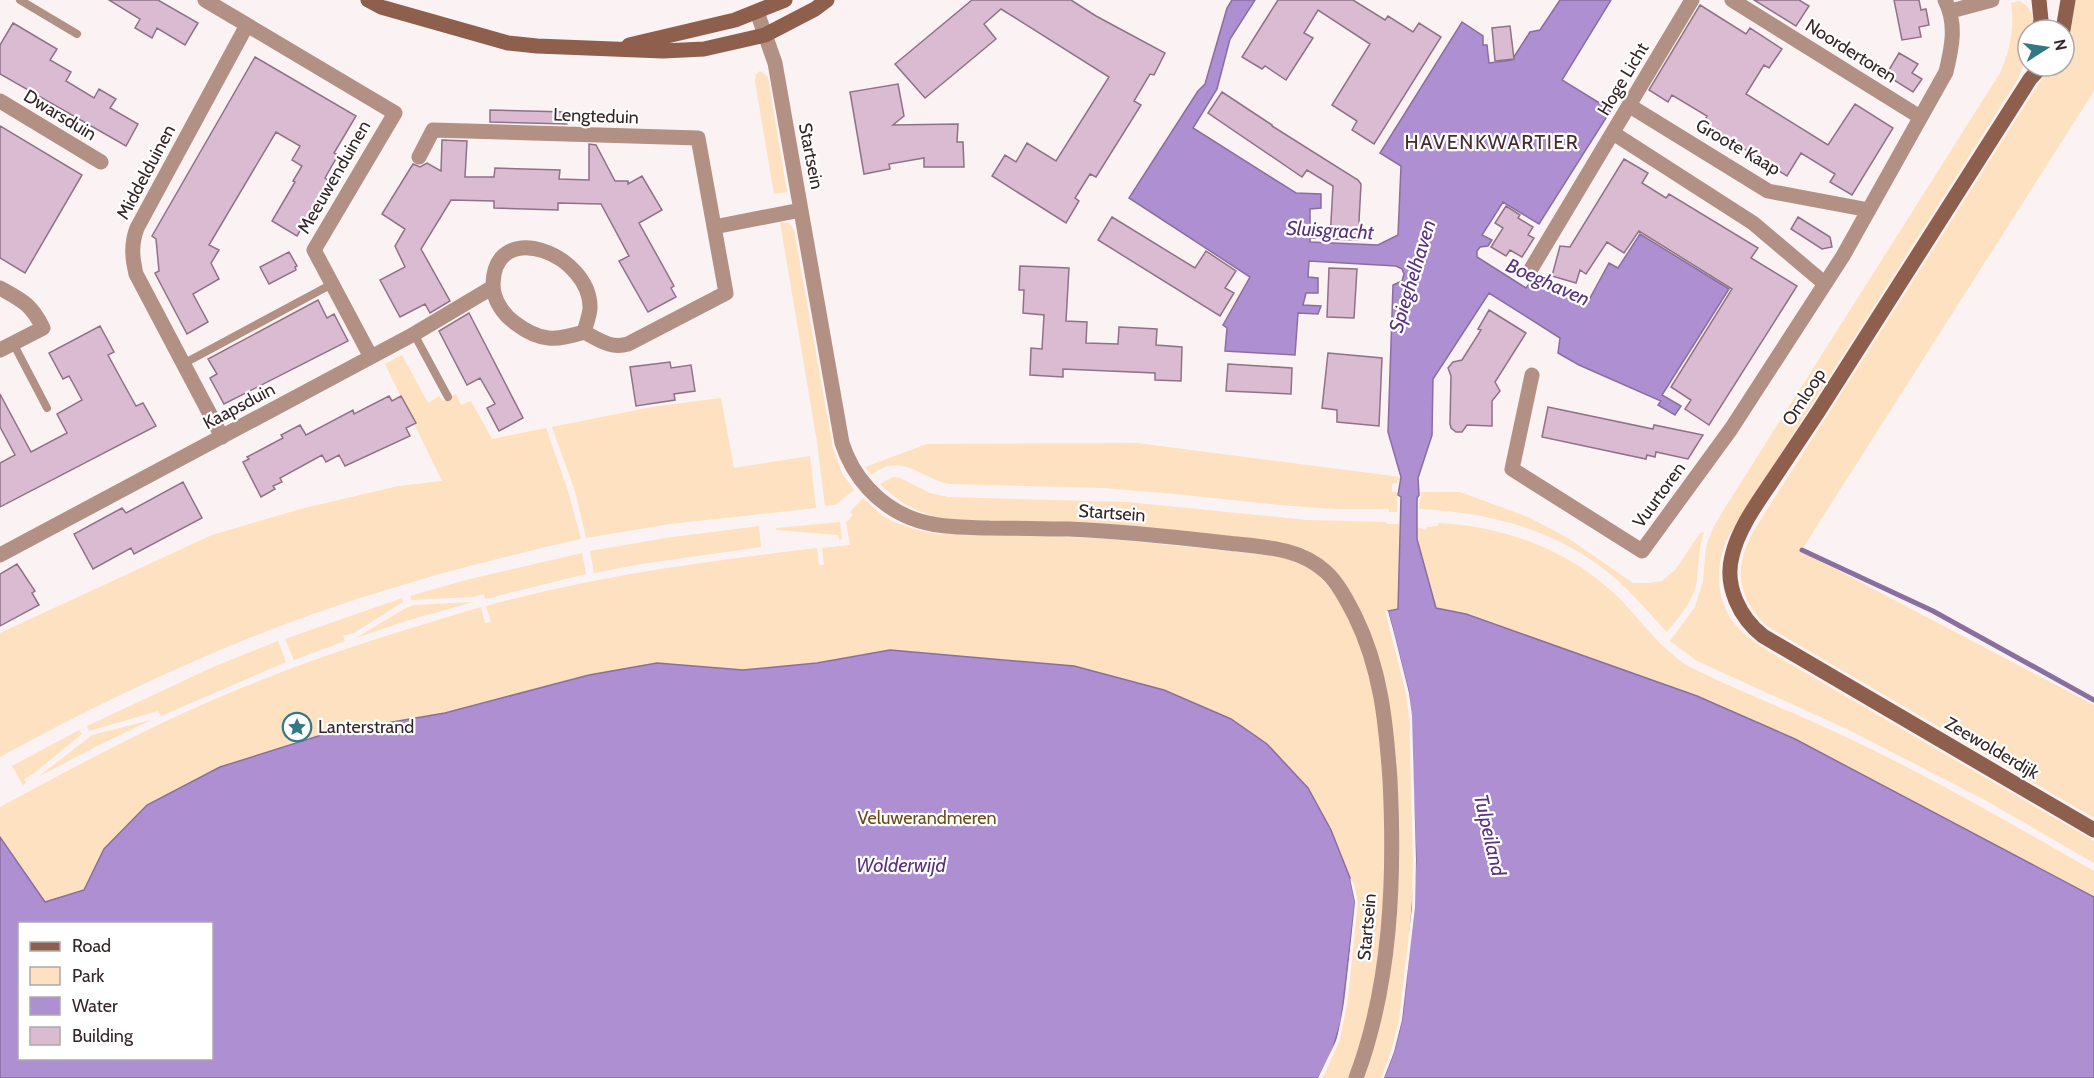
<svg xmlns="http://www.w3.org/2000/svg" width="2094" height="1078" viewBox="0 0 2094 1078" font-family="Cabin,sans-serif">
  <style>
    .green { fill: #fde1c0; fill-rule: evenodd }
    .water { fill: #ae8fd2; stroke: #896f9f; stroke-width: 1.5; fill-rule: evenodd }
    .pier { fill: #fbf2f3 }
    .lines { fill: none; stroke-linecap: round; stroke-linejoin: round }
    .stream { stroke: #896f9f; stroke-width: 5 }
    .building { fill: #dbbbd2; stroke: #8f7286; stroke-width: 1.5 }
    .service { stroke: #b29083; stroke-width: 8 }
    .minor { stroke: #b29083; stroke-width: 15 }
    .secondary { stroke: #8f5f4e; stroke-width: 15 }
    .labels { text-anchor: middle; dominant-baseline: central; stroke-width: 4.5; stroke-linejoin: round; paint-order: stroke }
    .street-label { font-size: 18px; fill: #342527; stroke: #fff }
    .poi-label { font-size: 18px; fill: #342527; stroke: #fff; text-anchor: start }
    .park-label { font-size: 18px; fill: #6b4918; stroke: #fff }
    .neighbourhood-label { font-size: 20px; letter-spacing: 1.5px; fill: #48292e; stroke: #fff }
    .water-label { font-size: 20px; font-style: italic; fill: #5a3080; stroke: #fff }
  </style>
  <rect width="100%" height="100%" fill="#fbf2f3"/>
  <path class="green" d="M2074,0H2094V91L1801,551L2094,705V818L1765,625C1736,594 1734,567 1754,530L2050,66H2064V41L2070,29Z
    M2020,1C2032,8 2034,17 2033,30H2028V54L2018,79L1728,537C1714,567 1715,602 1738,628C1747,637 1758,644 1768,651L2094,841V863L1985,800L1849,730L1697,661L1670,641L1695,607L1703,581L1706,547L1712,530L1721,514L2000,73C2010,51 2015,27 2011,3Z
    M760,71L768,77L787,192L774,194L755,82L756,74Z
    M780,222L789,223L794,230L833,448L842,473L854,490L835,505L825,506L817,442Z
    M402,355L428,403L439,396L443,401L456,394L461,405L471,401L492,439L546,428L568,491L581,539C505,556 430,575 357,599C233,639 114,695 0,757V633L212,535L304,508L399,486L442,481L385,364Z
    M721,398L734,468L810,456L816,508L670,524L586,538L575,491L552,427L652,407Z
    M1137,443L1401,477V480H1397V483L1392,484V492H1397V512H1389V509H1334L1280,505L1186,495L1103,488L949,484C921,478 899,451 872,475L865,467L927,444Z
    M893,477L900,478L930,493L948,497L1127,502L1307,520L1386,522L1387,524H1399L1398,604L1466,614L1436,608L1417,539V527L1426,530L1427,527L1438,526V523C1505,526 1572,551 1620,599C1642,622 1661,649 1688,666C1739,692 1794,712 1846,737C1931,777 2012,824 2094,871V1078H0V807C82,763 163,719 249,685C324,654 403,630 481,607L485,623L491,622L486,606C595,576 706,561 817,548L819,565H824L822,548L850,545L846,522L853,515L850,512L863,498L883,516L894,522L917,530L938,534L1026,535L1111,539L1278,556L1303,565L1315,572L1333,592L1352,595C1340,571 1322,557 1297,547L1097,524L942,519C915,511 900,504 880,484ZM20,924H212V1058H20Z
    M1421,492H1460L1528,517L1568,538L1633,583H1649L1662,581L1676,569L1700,533L1704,532C1698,548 1699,563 1697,579C1694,601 1680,616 1667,632C1648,612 1630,590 1609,573C1554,528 1485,512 1419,509Z
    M840,522L842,539L839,540L838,535L776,530V528Z
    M759,526L761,547L641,564L594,573L590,551L666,538Z
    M582,553L586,574L485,599L484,594L473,597L411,600L410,596L466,580Z
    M402,598L403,602L354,633L343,636L345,641L294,660L285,639Z
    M473,602L406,621L356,638L404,609L414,605Z
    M278,641L286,662L161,716L158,711L89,731L87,726L211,668Z
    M151,720L101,744L38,777L92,735Z
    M79,730L82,734L33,774L24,779L26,783L23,785L12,766Z"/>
  <path class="water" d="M1232,0H1255L1230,39L1217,89L1193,128L1296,193L1321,194V208L1310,209V228L1319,229V238H1310V242L1378,245L1398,235L1401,166L1380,153L1462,22L1483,36V45H1487L1489,63L1512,60L1530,32L1540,30L1560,0H1611L1562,80L1611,110L1539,224L1503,202L1482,235L1492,240L1488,246L1480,247L1477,251V257L1526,288L1532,280L1540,284L1590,298L1609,263L1618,268L1640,234L1729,289L1662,395L1681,406L1675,415L1658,405L1661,401L1579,365L1558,353L1560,338L1489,293L1433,379L1432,435L1418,478L1419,495L1417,498V539L1436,608L1466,614L1697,696L1795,739L2094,897V1078H1384L1394,1052L1402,1020L1406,985L1416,860L1409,693L1388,611L1398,609L1401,497L1398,495L1401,477L1388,432L1393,285L1402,281L1404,274L1402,269L1396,266L1309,261L1308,277L1318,278V293H1306L1303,305L1321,306L1318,314L1298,313L1295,355L1225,351L1227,328L1223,325L1250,277L1129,198L1198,91L1205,84L1227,8Z
    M890,650L1074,666L1164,690L1231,719L1267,744L1308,788L1331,830L1350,878L1355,902L1341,1021L1331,1055L1318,1078H0V837L45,902L84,890L104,849L147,805L220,767L328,733L445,713L589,675L657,663L743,670L817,663ZM20,924H212V1058H20Z"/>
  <path class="pier" d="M1385,611H1388L1394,633L1409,693L1412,716L1416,860L1415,907L1402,1020L1394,1052L1384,1078H1381L1391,1051L1399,1020L1412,907L1413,860L1409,716L1406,694Z
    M1350,878L1354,884L1358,902L1348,999L1340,1040L1325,1073L1322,1078H1318L1337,1039L1345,999L1355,902Z"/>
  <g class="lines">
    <path class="stream" d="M1802,550L1933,611L2094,700"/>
  </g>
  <path class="building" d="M109,0H158L198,23L185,45L157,28L152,38L135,28L140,19Z
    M972,0H1071L1096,16L1165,53L1154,75L1150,74L1134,101L1141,105L1096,177L1090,174L1075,198L1079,201L1066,223L992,176L1005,155L1016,162L1027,143L1056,161L1109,77L1001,9L984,24L996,39L925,98L895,64Z
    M1278,0H1353L1385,20L1388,16L1413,32L1419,23L1441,37L1374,144L1352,130L1357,121L1332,105L1370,44L1318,10L1304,33L1313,38L1286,80L1265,66L1262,69L1242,57Z
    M1754,0H1799L1809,6L1796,26Z
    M1894,0H1919L1921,10L1926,9L1929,25L1919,27L1921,37L1902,40Z
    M1700,5L1746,34L1750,28L1782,49L1769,68L1764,65L1746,94L1828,145L1855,104L1893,128L1852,195L1830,182L1835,174L1801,153L1787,176L1703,123L1707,116L1672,95L1668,102L1649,90Z
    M13,23L57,49L50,60L71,72L66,81L94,98L99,89L116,99L110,108L138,124L126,146L0,74V45Z
    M1510,26L1514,59L1495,61L1492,28Z
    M1899,53L1918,64L1912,73L1922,79L1913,92L1886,75Z
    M255,57L356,116L334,153L338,155L325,178L329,181L297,236L272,221L295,182L293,181L302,166L292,160L300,146L276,132L209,245L219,250L211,263L219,279L193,294L208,322L187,334L158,279L155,273L159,271L156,239L152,236Z
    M898,84L904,116L893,125L958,124L957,142H963L964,167H924V158L889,164L890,169L864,174L850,92Z
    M1222,92L1272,125V126L1358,180L1361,184L1358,240L1330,239L1333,186L1307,170L1302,177L1208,113Z
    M490,110L567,112V124L490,122Z
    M0,126L82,175L25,273L0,258Z
    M442,140L467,141L465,177H494L495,168L560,170L559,179L589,180V144L596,145L615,181H628V184L642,176L662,210L639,223L674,286L671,288L676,297L648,312L619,261L629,256L601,204L558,203V210L494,208V201L451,200L421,249L450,301L430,313L425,304L400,317L380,280L405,267L395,246L405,229L382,214L413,164L420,167L427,163L441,171Z
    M1624,159L1648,173L1642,183L1666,198L1669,194L1758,248L1751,258L1797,286L1709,425L1685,409L1691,400L1671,387L1732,289L1639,231L1624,253L1607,242L1586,274L1580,270L1576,283L1552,276L1560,246L1570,247Z
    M1506,206L1520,215L1518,218L1533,227L1528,235L1534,238L1522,257L1510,250L1506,256L1491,247L1503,228L1495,223Z
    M1112,217L1195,268L1206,251L1236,271L1225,288L1234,293L1220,316L1098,240Z
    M1798,217L1830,237L1832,247L1822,249L1791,229Z
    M289,252L297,266L295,267L296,270L269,284L260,267Z
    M1020,266L1069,268L1066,321L1087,322L1086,343L1118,344L1119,327L1157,329L1156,345L1182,347L1181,381L1155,380V373L1063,369V377L1030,375L1031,348L1042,349L1044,315L1023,313L1024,290H1019Z
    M1329,268L1357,269L1354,318L1327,317Z
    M318,300L327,318L334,314L348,341L224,404L210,378L217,374L208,359Z
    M1489,310L1526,333L1495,382L1500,391L1492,401V426L1467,425L1462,432H1456L1451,428L1450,424L1451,376L1448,368L1453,362L1462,360L1481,330L1478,329Z
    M469,313L523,418L499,431L487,408L495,404L480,378L467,385L439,331Z
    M100,326L114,352L108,355L121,379L136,406L143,403L156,426L0,507V463L15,455L0,427V394L31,452L67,433L57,414L82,400L69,376L63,379L49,353Z
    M1328,353L1382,358L1379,426L1337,422V410L1322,408Z
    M670,362L671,368L691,365L695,391L674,394L675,400L636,406L630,367Z
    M1228,364L1292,368L1291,394L1226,391Z
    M389,396L392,401L401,396L416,423L406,428L410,436L345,466L339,455L326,462L322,455L280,478L282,482L273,486L275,489L261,497L243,462L249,459L247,457L283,438L281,435L300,425L306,435L353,410L354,414Z
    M1548,407L1653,429L1654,425L1703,435L1688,459L1656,452L1655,457L1647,455L1646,459L1542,437Z
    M183,482L202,518L134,554L131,548L93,569L74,534L122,508L126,513Z
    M17,564L35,591L32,593L39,605L0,626V574Z"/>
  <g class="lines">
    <path class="service" d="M20,0L77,34
      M414,334L448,397
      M13,343L47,408
      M183,364L332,284"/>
    <path class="minor" d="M205,0L395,113L314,250L371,357
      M1732,0L1920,117
      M1951,11L1992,0
      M757,12L775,63L842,443C853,477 878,505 911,518C936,528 963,527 989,528C1016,528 1042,529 1069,529C1122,531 1175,537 1227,543C1262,547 1299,547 1326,572C1339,584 1347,601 1355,616C1381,669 1386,723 1390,780C1395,879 1391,985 1356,1078
      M0,101L101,162
      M1630,106L1768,191L1869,210
      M1613,133L1753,223L1824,283
      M419,157L433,130L698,138L726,293L628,344C611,349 599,340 584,332C556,341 540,342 515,323C503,314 493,300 493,284C495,216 592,255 590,309C589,317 586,325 584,332
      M714,227L801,210
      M1531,269L1692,0
      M0,288C23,301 31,304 43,328L0,350
      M1532,375L1512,469L1642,551L1731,429L1843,256L1946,72C1952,47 1957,24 1945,0
      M222,437L136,274C132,257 131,244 137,228L247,25
      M0,555L414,334L493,287"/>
    <path class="secondary" d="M368,0L381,7L508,43L537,46L663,51L704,49L765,35L815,9L827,0
      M2039,30L2041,20L2039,0
      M2063,30L2068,0
      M629,45L735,20L785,0
      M2042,66L2030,79C1959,190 1889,302 1818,412C1802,436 1786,460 1770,484C1755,506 1738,530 1732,556C1724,586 1740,618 1763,636L2094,830"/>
  </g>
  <defs>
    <g id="sight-ring" transform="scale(1.5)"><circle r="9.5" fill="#fff" stroke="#327985" stroke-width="1.5"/><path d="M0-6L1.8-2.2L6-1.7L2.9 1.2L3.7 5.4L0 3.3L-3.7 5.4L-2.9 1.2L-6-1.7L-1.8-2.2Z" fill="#327985"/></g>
  </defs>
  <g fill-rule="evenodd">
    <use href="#sight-ring" x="297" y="727"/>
  </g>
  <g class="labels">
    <g class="street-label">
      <text transform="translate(1851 51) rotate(32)">Noordertoren</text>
      <text transform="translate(1623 79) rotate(-59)">Hoge Licht</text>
      <text transform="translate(60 115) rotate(31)">Dwarsduin</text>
      <text transform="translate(596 116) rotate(2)">Lengteduin</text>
      <text transform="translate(1738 147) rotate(30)">Groote Kaap</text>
      <text transform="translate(811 156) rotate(79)">Startsein</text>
      <text transform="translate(146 172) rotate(-62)">Middelduinen</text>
      <text transform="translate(334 177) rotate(-60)">Meeuwenduinen</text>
      <text transform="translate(1804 397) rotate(-57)">Omloop</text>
      <text transform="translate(239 406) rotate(-28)">Kaapsduin</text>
      <text transform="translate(1659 495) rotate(-54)">Vuurtoren</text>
      <text transform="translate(1112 513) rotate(4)">Startsein</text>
      <text transform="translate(1992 748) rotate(30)">Zeewolderdijk</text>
      <text transform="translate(1367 927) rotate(-85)">Startsein</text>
    </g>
    <g class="poi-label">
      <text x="318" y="727">Lanterstrand</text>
    </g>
    <g class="park-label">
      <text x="927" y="818">Veluwerandmeren</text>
    </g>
    <g class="neighbourhood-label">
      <text x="1492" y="142">HAVENKWARTIER</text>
    </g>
    <g class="water-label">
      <text transform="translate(1330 230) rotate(3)">Sluisgracht</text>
      <text transform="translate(1412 276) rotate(-73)">Spieghelhaven</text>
      <text transform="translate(1548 282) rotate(24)">Boeghaven</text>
      <text transform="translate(1490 835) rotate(77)">Tulpeiland</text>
      <text x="901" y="865">Wolderwijd</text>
    </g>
  </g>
  <rect x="18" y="922" width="195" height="138" fill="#ffffff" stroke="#aea8a9" stroke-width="1.5"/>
  <rect x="30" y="942" width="30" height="9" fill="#8f5f4e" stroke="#aea8a9" stroke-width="1.5"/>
  <text x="72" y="952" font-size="18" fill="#342527">Road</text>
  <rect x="30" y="967" width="30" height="18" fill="#fde1c0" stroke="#aea8a9" stroke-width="1.5"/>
  <text x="72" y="982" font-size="18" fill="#342527">Park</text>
  <rect x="30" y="997" width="30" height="18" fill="#ae8fd2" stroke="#aea8a9" stroke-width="1.5"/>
  <text x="72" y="1012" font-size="18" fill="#342527">Water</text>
  <rect x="30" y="1027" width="30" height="18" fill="#dbbbd2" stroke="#aea8a9" stroke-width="1.5"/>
  <text x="72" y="1042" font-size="18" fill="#342527">Building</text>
  <g transform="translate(2046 48) rotate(78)"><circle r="28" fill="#ffffff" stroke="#aea8a9" stroke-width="1.5"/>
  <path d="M0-4.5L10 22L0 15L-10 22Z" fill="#327985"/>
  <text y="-9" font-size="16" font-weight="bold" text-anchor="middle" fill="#342527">N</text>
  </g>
</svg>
